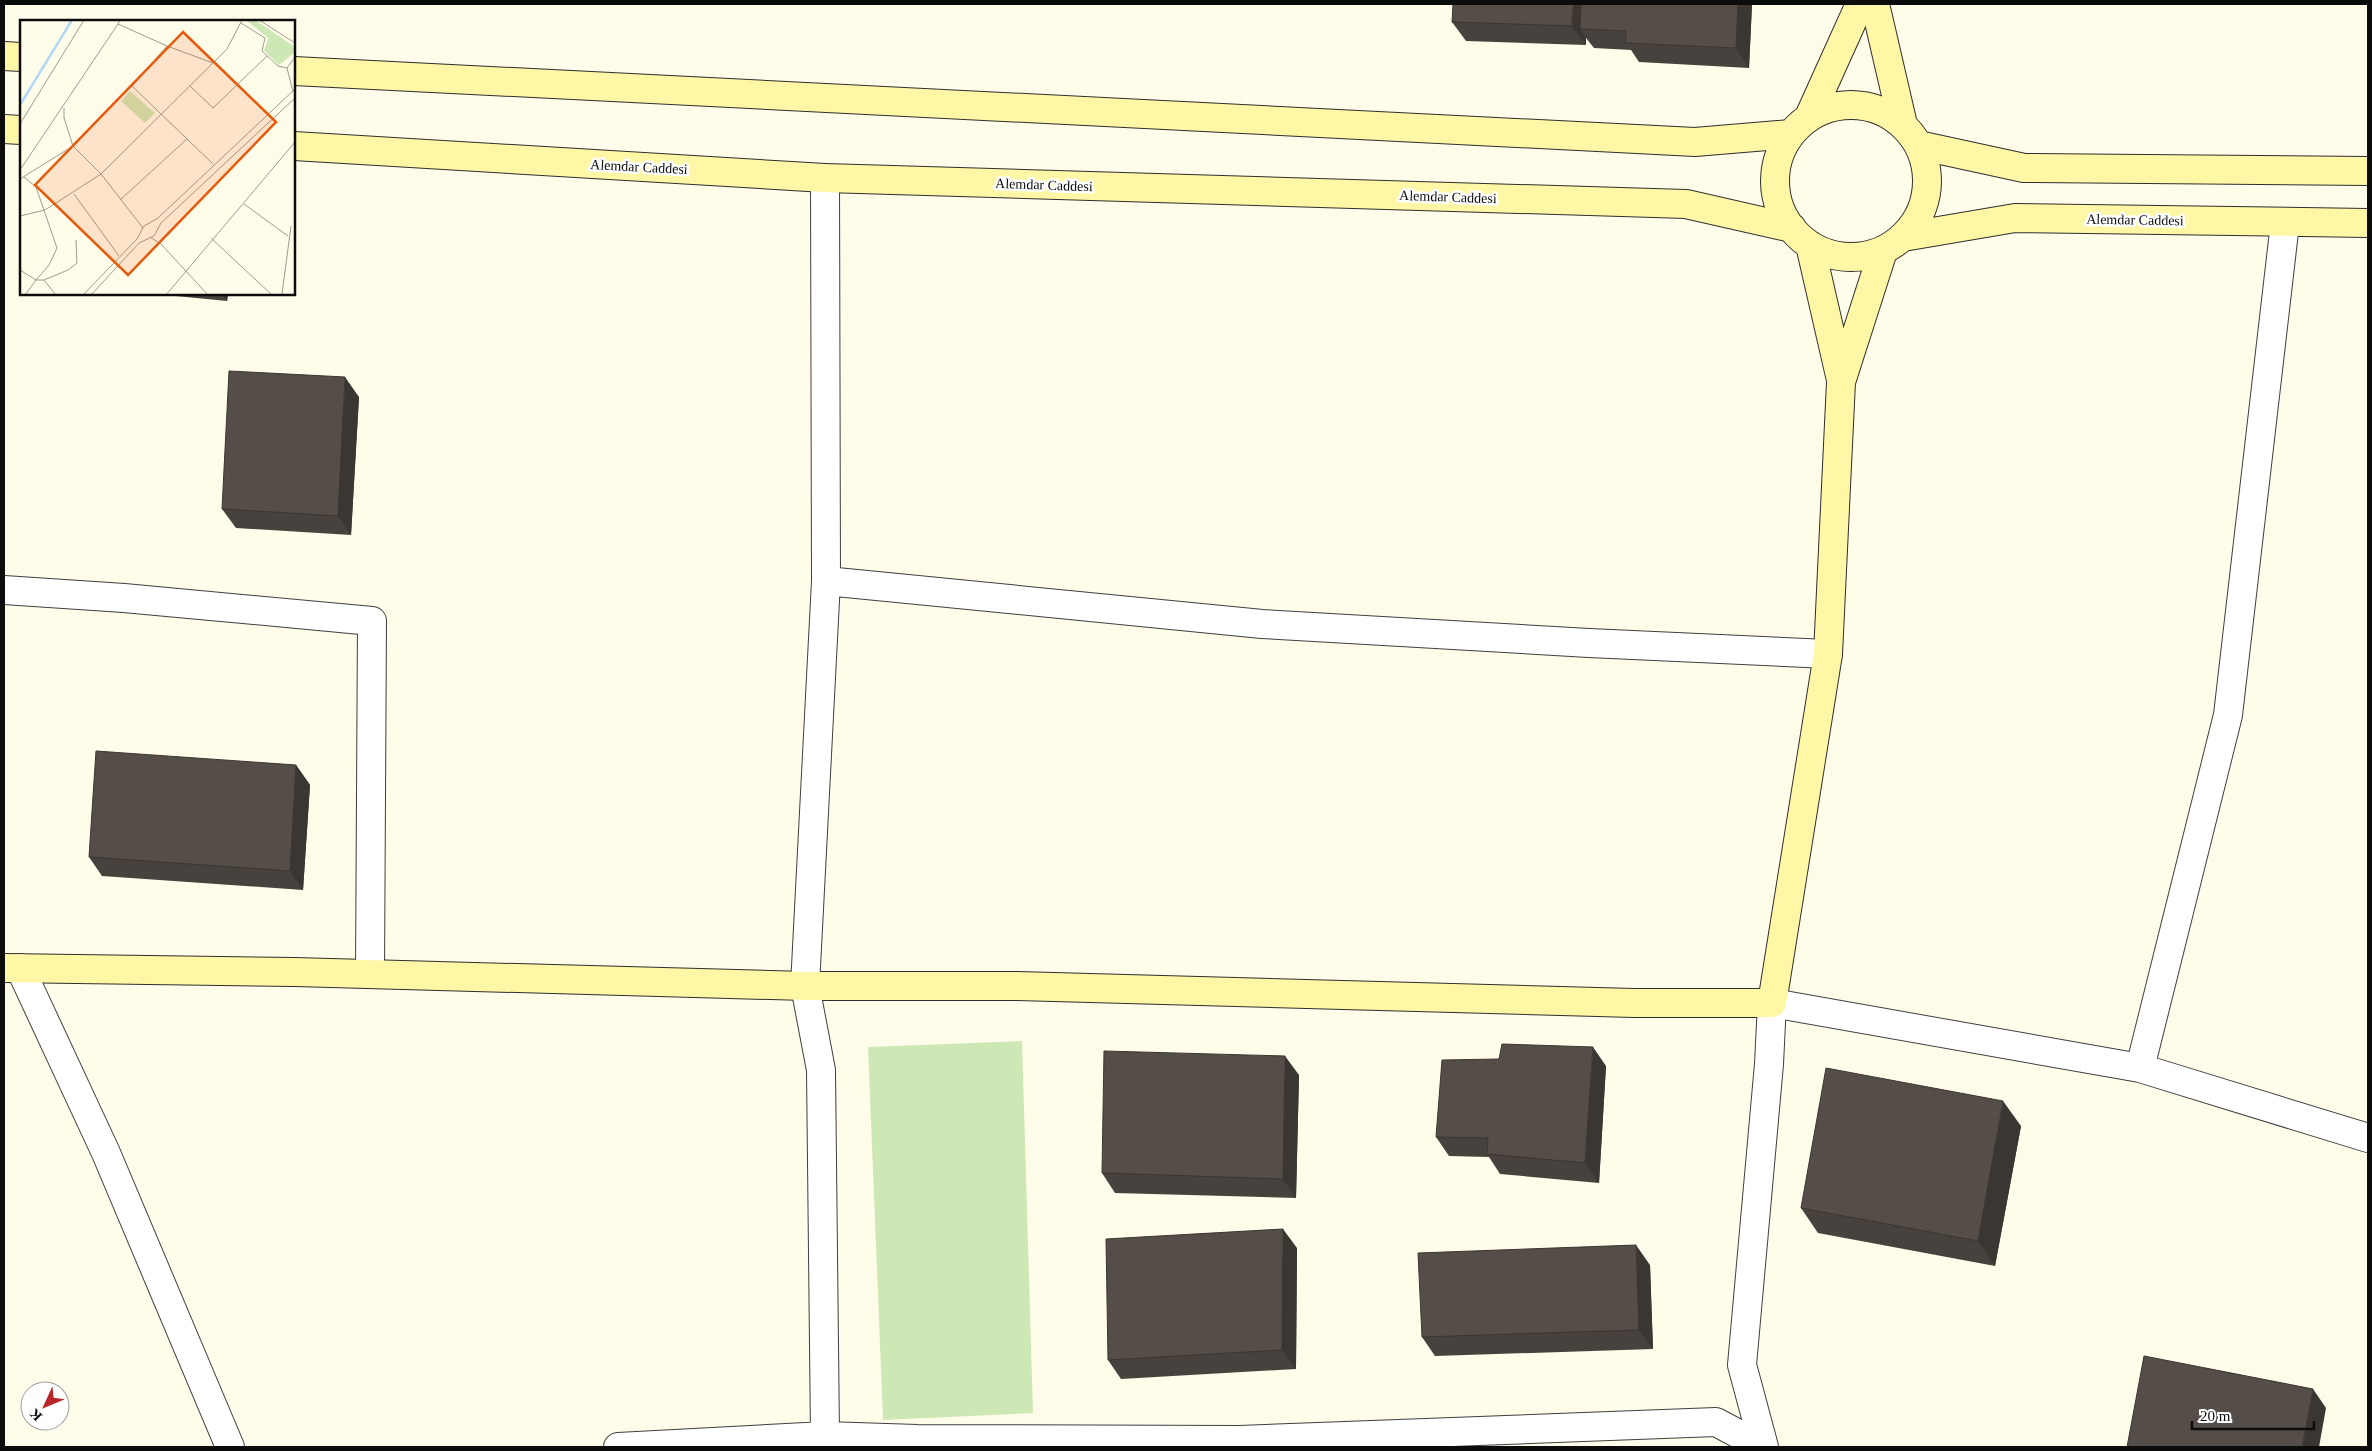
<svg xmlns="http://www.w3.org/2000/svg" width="2372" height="1451" viewBox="0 0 2372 1451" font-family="Georgia,serif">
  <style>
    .green { fill: #cee8b5 }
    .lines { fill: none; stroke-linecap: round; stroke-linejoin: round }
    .street-casing { stroke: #3f3f3f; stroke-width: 30 }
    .secondary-casing { stroke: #2e2e2e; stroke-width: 30 }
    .street { stroke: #fff; stroke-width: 28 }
    .secondary { stroke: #fff7a6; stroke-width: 28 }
    .wall { fill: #48423e }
    .shaded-wall { fill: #3b3632 }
    .building { fill: #544d48; stroke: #3b3632 }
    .labels { text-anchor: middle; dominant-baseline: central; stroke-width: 5; stroke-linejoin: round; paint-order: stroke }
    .street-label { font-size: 14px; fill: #0c0c0c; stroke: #fff }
    .inset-river { fill: none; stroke: #b0d9f6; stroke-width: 2.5 }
    .inset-road { fill: none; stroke: #9e9c91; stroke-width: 1 }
    .view { fill: #e8590c; fill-opacity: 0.15; stroke: #e8590c; stroke-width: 2.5 }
    .inset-edge { fill: none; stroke: #0c0c0c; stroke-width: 2.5 }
  </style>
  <rect width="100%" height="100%" fill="#fffcea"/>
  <path class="green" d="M1022,1041L1033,1413L883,1420L868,1047Z"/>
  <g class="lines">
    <g class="street-casing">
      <path id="street" d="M826,581L1262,624L1589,643L1828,654
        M4,590L124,598L372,621L370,973
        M20,968L106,1153L230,1447
        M2140,1068L2228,715L2285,223
        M825,1436L917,1439L1239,1440L1716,1422L1763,1447
        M618,1447L825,1436L821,1070L805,986L826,581L825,178
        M1764,1447L1742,1365L1769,1064L1772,1003L2140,1068L2368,1138"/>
    </g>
    <g class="secondary-casing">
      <path id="secondary" d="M1875,4L1903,125
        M4,56L21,57
        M294,71L1695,142L1791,134
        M1775 181a76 76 0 1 1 152 0a76 76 0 1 1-152 0Z
        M1809,117L1860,4
        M4,129L21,130
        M1918,145L2024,168L2368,171
        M294,146L825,178L1686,204L1792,228
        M1903,237L2015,218L2368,223
        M1810,245L1841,380
        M4,968L295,972L805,986H1017L1634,1003H1772L1828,654L1841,382L1883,251"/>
    </g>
    <use href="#street" class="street"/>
    <use href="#secondary" class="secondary"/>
  </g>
  <path class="wall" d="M1752,4L1749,68L1639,62L1631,50L1594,48L1586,38V45L1466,41L1452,22Z
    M155,294H228L227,301Z
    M359,397L351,535L236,528L222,509Z
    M296,765L310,785L303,890L102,876L89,857Z
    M1606,1066L1599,1183L1500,1174L1489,1157L1449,1156L1436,1137Z
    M1299,1075L1296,1198L1115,1193L1102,1173Z
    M2021,1126L1995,1266L1818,1233L1801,1208Z
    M1297,1248L1296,1369L1121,1379L1108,1360Z
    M1650,1265L1653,1349L1435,1356L1422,1337Z"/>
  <path class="shaded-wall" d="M1573,4H1587L1580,29L1586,38V45L1572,26Z
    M1738,4H1752L1749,68L1736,48Z
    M222,294H228L227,301Z
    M345,377L359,397L351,535L338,516Z
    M296,765L310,785L303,890L290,871Z
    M1593,1047L1606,1066L1599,1183L1585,1163Z
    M1285,1056L1299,1075L1296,1198L1283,1179Z
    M2003,1101L2021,1126L1995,1266L1978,1241Z
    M1283,1229L1297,1248L1296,1369L1282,1350Z
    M1636,1245L1650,1265L1653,1349L1639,1330Z
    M2313,1389L2326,1408L2319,1447H2302Z"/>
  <path class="building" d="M1453,4H1573L1572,26L1452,22Z
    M1581,4H1738L1736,48L1625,43L1626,31L1580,29Z
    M229,371L345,377L338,516L222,509Z
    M96,751L296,765L290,871L89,857Z
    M1502,1044L1593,1047L1585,1163L1487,1154L1488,1138L1436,1137L1442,1060L1499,1059Z
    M1104,1051L1285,1056L1283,1179L1102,1173Z
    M1826,1068L2003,1101L1978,1241L1801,1208Z
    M1283,1229L1282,1350L1108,1360L1106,1239Z
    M1636,1245L1639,1330L1422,1337L1418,1253Z
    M2144,1356L2313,1389L2302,1447H2127Z"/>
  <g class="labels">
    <g class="street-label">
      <text transform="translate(639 167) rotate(3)">Alemdar Caddesi</text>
      <text transform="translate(1044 185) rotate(2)">Alemdar Caddesi</text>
      <text transform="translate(1448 197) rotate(2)">Alemdar Caddesi</text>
      <text transform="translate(2135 220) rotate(1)">Alemdar Caddesi</text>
    </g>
  </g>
  <g transform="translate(20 20)">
    <rect width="275" height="275" fill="#fffcea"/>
    <path d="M226,0H235L275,27V32L259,45L244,31L248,18ZM110,71L135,93L125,103L101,81Z" fill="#cee8b5"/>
    <path class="inset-river" d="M0,85L52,0"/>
    <path class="inset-road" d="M100,0L98,4L147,26M239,0L275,23M221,3L245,18L242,31L258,46L267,48M193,43L147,26L112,66L193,144M170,66L193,88L247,36M273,72L267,48L275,37M0,104L64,0M0,150L98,4M0,159L53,126L44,98V88M54,174L99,236M100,180L167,119M224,184L268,216M0,196L25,190L81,154L53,126L112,66M123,208L81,154L207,29L222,0M130,217L141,224L188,275M191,218L252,275M0,250L16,260L29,245L37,228L16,167L4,157M24,260L48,250L57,243L56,220M262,274L271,206M5,275L16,260H24L36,275M63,275L117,219L124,206L138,198L275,69M71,275L119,223L134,216L141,203L275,78M146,275L275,122"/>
    <path class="view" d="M163,12L256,102L108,255L15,165Z"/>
    <rect width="275" height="275" class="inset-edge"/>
  </g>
  <rect width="2372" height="1451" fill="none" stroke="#0c0c0c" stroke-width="10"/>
  <g transform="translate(45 1406) rotate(226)"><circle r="24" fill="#ffffff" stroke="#9e9e9e"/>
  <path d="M0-4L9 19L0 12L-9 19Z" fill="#ba2527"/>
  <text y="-8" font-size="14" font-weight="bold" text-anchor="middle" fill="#0c0c0c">K</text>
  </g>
  <path d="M2192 1421v8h122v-8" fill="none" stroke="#0c0c0c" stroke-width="2.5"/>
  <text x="2200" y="1421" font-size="15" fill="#0c0c0c" stroke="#ffffff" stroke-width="4" paint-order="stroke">20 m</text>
</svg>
